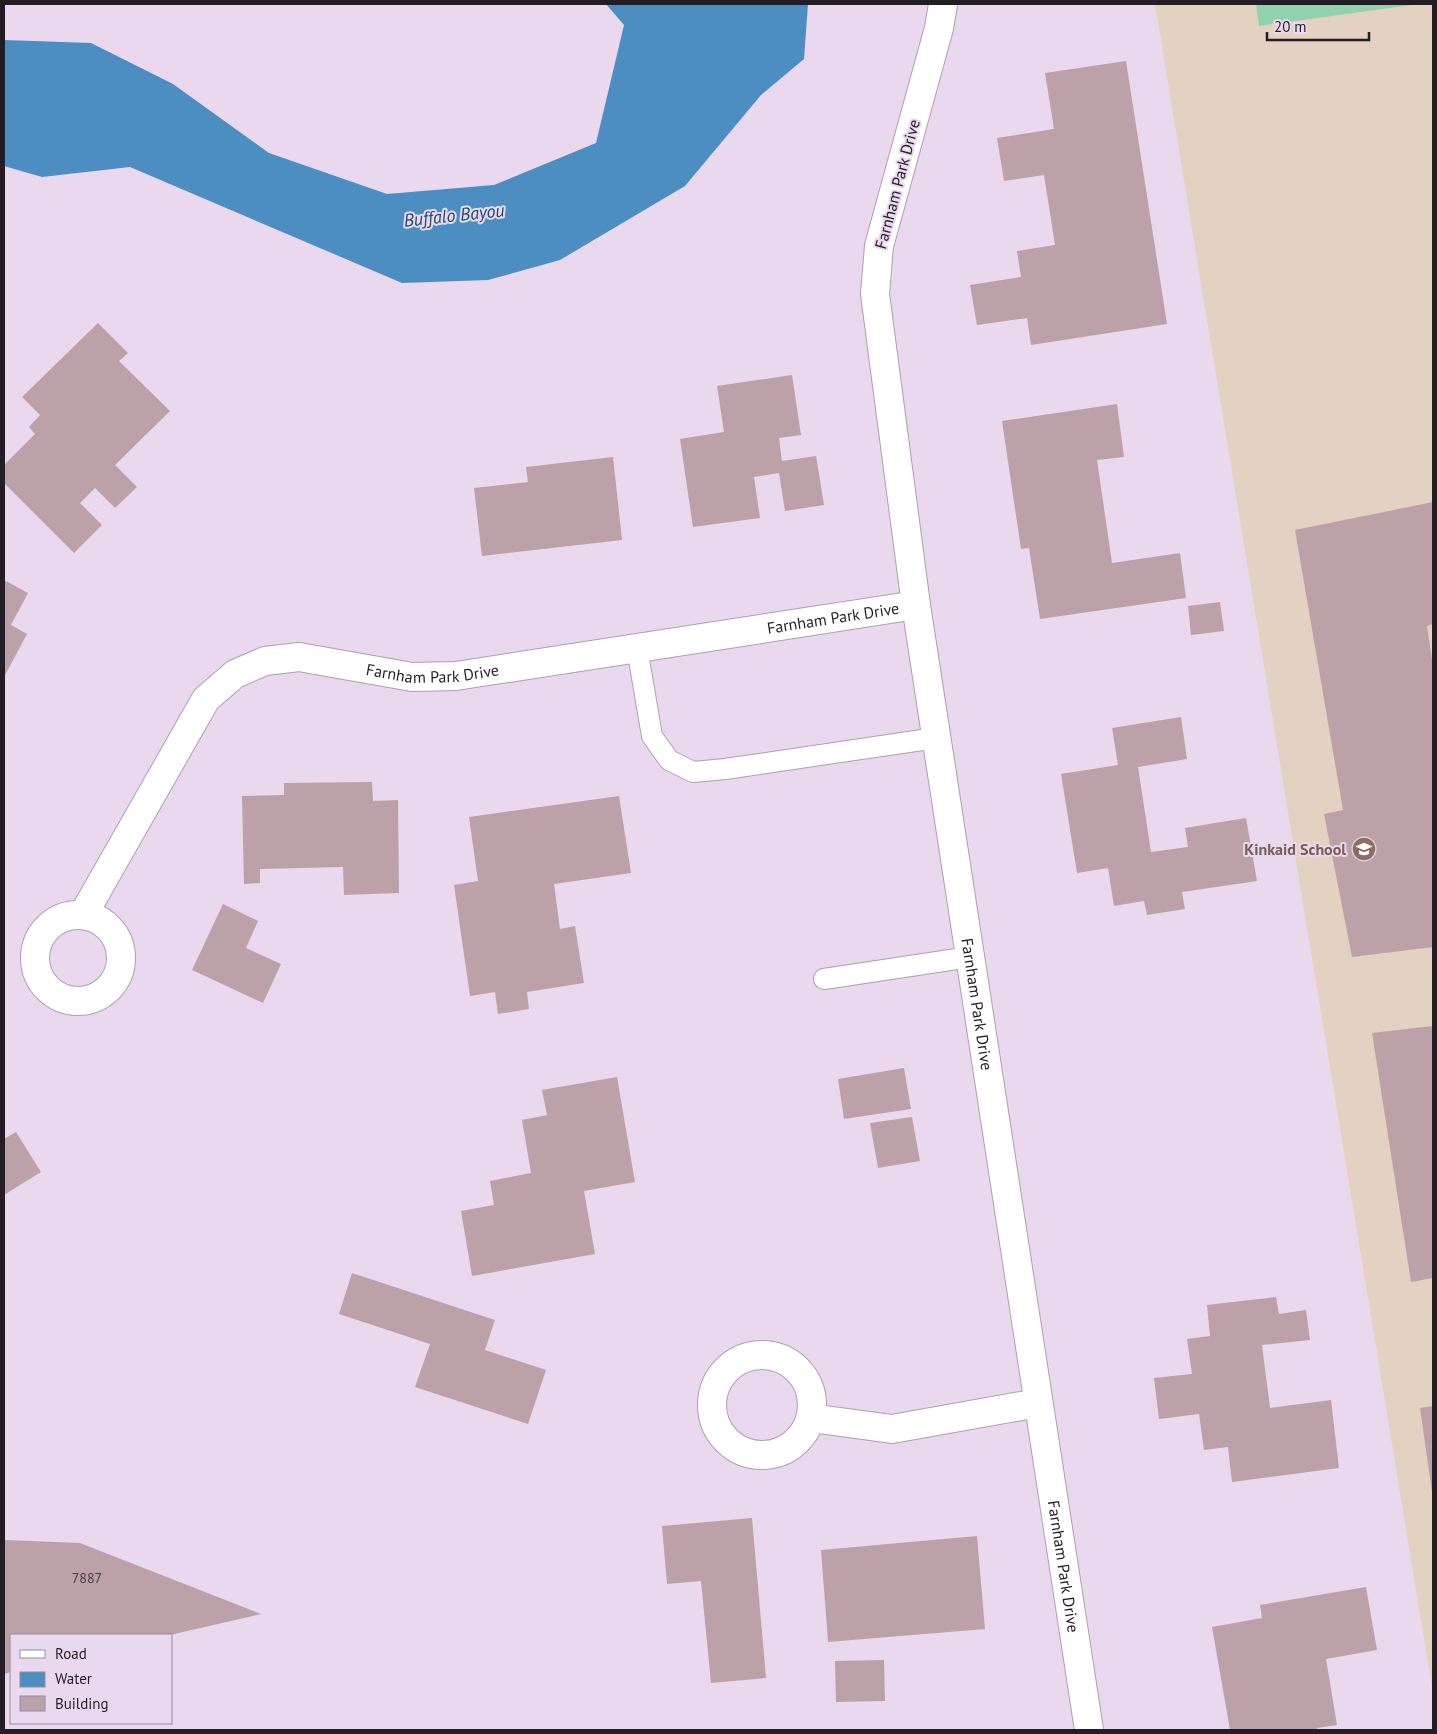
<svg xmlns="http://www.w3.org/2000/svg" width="1437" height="1734" viewBox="0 0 1437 1734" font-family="'PT Sans',sans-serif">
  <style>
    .education { fill: #e3d2c1 }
    .green { fill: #91d2ad }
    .water { fill: #4d8ec2 }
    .building { fill: #bda1a9 }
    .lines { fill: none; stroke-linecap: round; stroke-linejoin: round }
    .service-casing { stroke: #af9fb3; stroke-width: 22 }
    .minor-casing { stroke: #af9fb3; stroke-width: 30 }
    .service { stroke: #fff; stroke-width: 20 }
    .minor { stroke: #fff; stroke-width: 28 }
    .labels { text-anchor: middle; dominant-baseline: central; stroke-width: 4; stroke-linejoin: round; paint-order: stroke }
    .number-label { font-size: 14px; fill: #4a3e46 }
    .street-label { font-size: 16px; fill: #241d25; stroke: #e9d8ee }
    .education-label { font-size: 16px; font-weight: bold; fill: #785e54; stroke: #e9d8ee; text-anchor: end }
    .water-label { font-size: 18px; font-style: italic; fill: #1b4b6f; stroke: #e9d8ee }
  </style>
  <rect width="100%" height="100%" fill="#e9d8ee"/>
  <path class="education" d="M1155,4H1433V1693Z"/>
  <path class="green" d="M1256,4H1419L1259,26Z"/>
  <path class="water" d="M606,4H808L804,59L761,95L685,186L560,260L488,280L402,283L130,167L42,177L4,166V40L91,43L173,84L269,153L387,194L494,185L596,143L624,25Z"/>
  <path class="building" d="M1126,61L1167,324L1031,345L1027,318L977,325L970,285L1021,277L1017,251L1055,245L1044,175L1004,181L997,138L1054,129L1045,73Z
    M98,323L128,353L119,361L170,411L115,465L137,487L115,508L95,488L80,503L102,525L74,553L4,483V465L35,434L29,427L40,415L22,397Z
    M792,375L801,435L779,438L782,461L816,456L824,505L785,511L779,473L754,477L760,518L693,527L680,439L724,432L717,386Z
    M1117,404L1124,457L1097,460L1112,563L1180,553L1186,598L1040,619L1029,548L1021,549L1002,421Z
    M613,457L622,540L482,556L474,488L528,482L526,467Z
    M1433,502V624L1427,626L1433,666V947L1352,957L1324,814L1343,810L1295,530Z
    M4,580L28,593L11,625L27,634L4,677Z
    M1220,602L1224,631L1191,635L1188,606Z
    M1181,717L1187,759L1138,767L1151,852L1188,847L1185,828L1246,818L1257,881L1182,892L1185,909L1147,915L1144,901L1114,906L1108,868L1077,873L1061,774L1118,765L1112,728Z
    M372,782L373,801L398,800L399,893L344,895L343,867L260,869V883L244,884L242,796L284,795V783Z
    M619,796L631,873L554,884L560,929L575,926L584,983L527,992L529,1009L498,1014L495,992L470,996L454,885L478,881L469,817Z
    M223,904L258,921L246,948L281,964L263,1003L192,970Z
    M1433,1026V1278L1411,1282L1372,1033Z
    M904,1068L911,1109L844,1119L838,1079Z
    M617,1077L635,1182L584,1191L595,1254L472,1276L461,1211L494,1205L490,1181L531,1173L522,1120L547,1115L542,1090Z
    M912,1117L920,1161L878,1168L870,1123Z
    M16,1132L41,1172L4,1195V1139Z
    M352,1273L495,1320L485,1350L546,1370L528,1424L415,1387L430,1344L339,1314Z
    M1276,1297L1279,1314L1306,1310L1310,1340L1262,1345L1270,1408L1331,1400L1339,1468L1232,1482L1228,1447L1204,1450L1199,1414L1159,1419L1154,1378L1192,1374L1187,1339L1210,1336L1207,1305Z
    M1433,1406V1492H1432L1420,1408Z
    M752,1518L766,1678L711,1683L701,1581L667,1584L662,1526Z
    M977,1536L985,1629L828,1642L821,1550Z
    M4,1540L80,1543L261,1614L170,1635H11V1672L4,1674Z
    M1366,1587L1377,1650L1326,1659L1337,1725L1317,1728L1318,1730H1230L1212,1627L1262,1618L1260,1605Z
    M884,1660L885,1701L836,1702L835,1661Z"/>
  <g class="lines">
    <g class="service-casing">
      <path id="service" d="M637,648L652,736L669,760L693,772L725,769L936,738
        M824,979L970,957"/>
    </g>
    <g class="minor-casing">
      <g id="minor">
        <path id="s1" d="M943,4L939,28L879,246L875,294L916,605L1089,1730"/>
        <circle cx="78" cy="958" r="43"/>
        <path id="s2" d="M83,915L206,699L235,674L265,661L299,657L412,677L456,676L916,605"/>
        <circle cx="762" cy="1405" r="50"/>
        <path d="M811,1418L892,1429L1038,1403"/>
      </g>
    </g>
    <use href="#service" class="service"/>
    <use href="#minor" class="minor"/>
  </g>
  <defs>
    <g id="school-disc" transform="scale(1.25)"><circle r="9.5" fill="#8d6e63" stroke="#e9d8ee"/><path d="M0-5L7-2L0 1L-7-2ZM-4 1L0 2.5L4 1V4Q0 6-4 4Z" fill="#fff"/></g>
  </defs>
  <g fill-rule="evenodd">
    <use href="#school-disc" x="1364" y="849"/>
  </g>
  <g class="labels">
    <g class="number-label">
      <text x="87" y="1578">7887</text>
    </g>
    <g class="street-label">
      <text transform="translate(897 184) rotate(-75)">Farnham Park Drive</text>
      <text stroke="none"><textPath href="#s2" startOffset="894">Farnham Park Drive</textPath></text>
      <text stroke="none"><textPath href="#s2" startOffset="489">Farnham Park Drive</textPath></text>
      <text stroke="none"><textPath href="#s1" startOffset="1016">Farnham Park Drive</textPath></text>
      <text stroke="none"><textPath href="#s1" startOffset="1585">Farnham Park Drive</textPath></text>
    </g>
    <g class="education-label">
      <text x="1346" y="849">Kinkaid School</text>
    </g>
    <g class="water-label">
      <text transform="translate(454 215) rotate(-6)">Buffalo Bayou</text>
    </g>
  </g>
  <rect width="1437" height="1734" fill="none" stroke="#241d25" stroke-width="10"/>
  <rect x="10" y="1634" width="162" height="90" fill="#e9d8ee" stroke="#9a8d9e"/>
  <rect x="20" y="1650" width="25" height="8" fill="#ffffff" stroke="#9a8d9e"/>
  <text x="55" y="1659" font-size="15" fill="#241d25">Road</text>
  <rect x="20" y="1672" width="25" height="15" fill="#4d8ec2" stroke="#9a8d9e"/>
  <text x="55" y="1684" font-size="15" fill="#241d25">Water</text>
  <rect x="20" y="1696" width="25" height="15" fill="#bda1a9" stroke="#9a8d9e"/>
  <text x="55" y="1709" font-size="15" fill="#241d25">Building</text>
  <path d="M1267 32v8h102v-8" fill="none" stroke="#241d25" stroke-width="2.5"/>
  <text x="1274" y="32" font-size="15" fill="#241d25" stroke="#e9d8ee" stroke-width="4" paint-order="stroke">20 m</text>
</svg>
